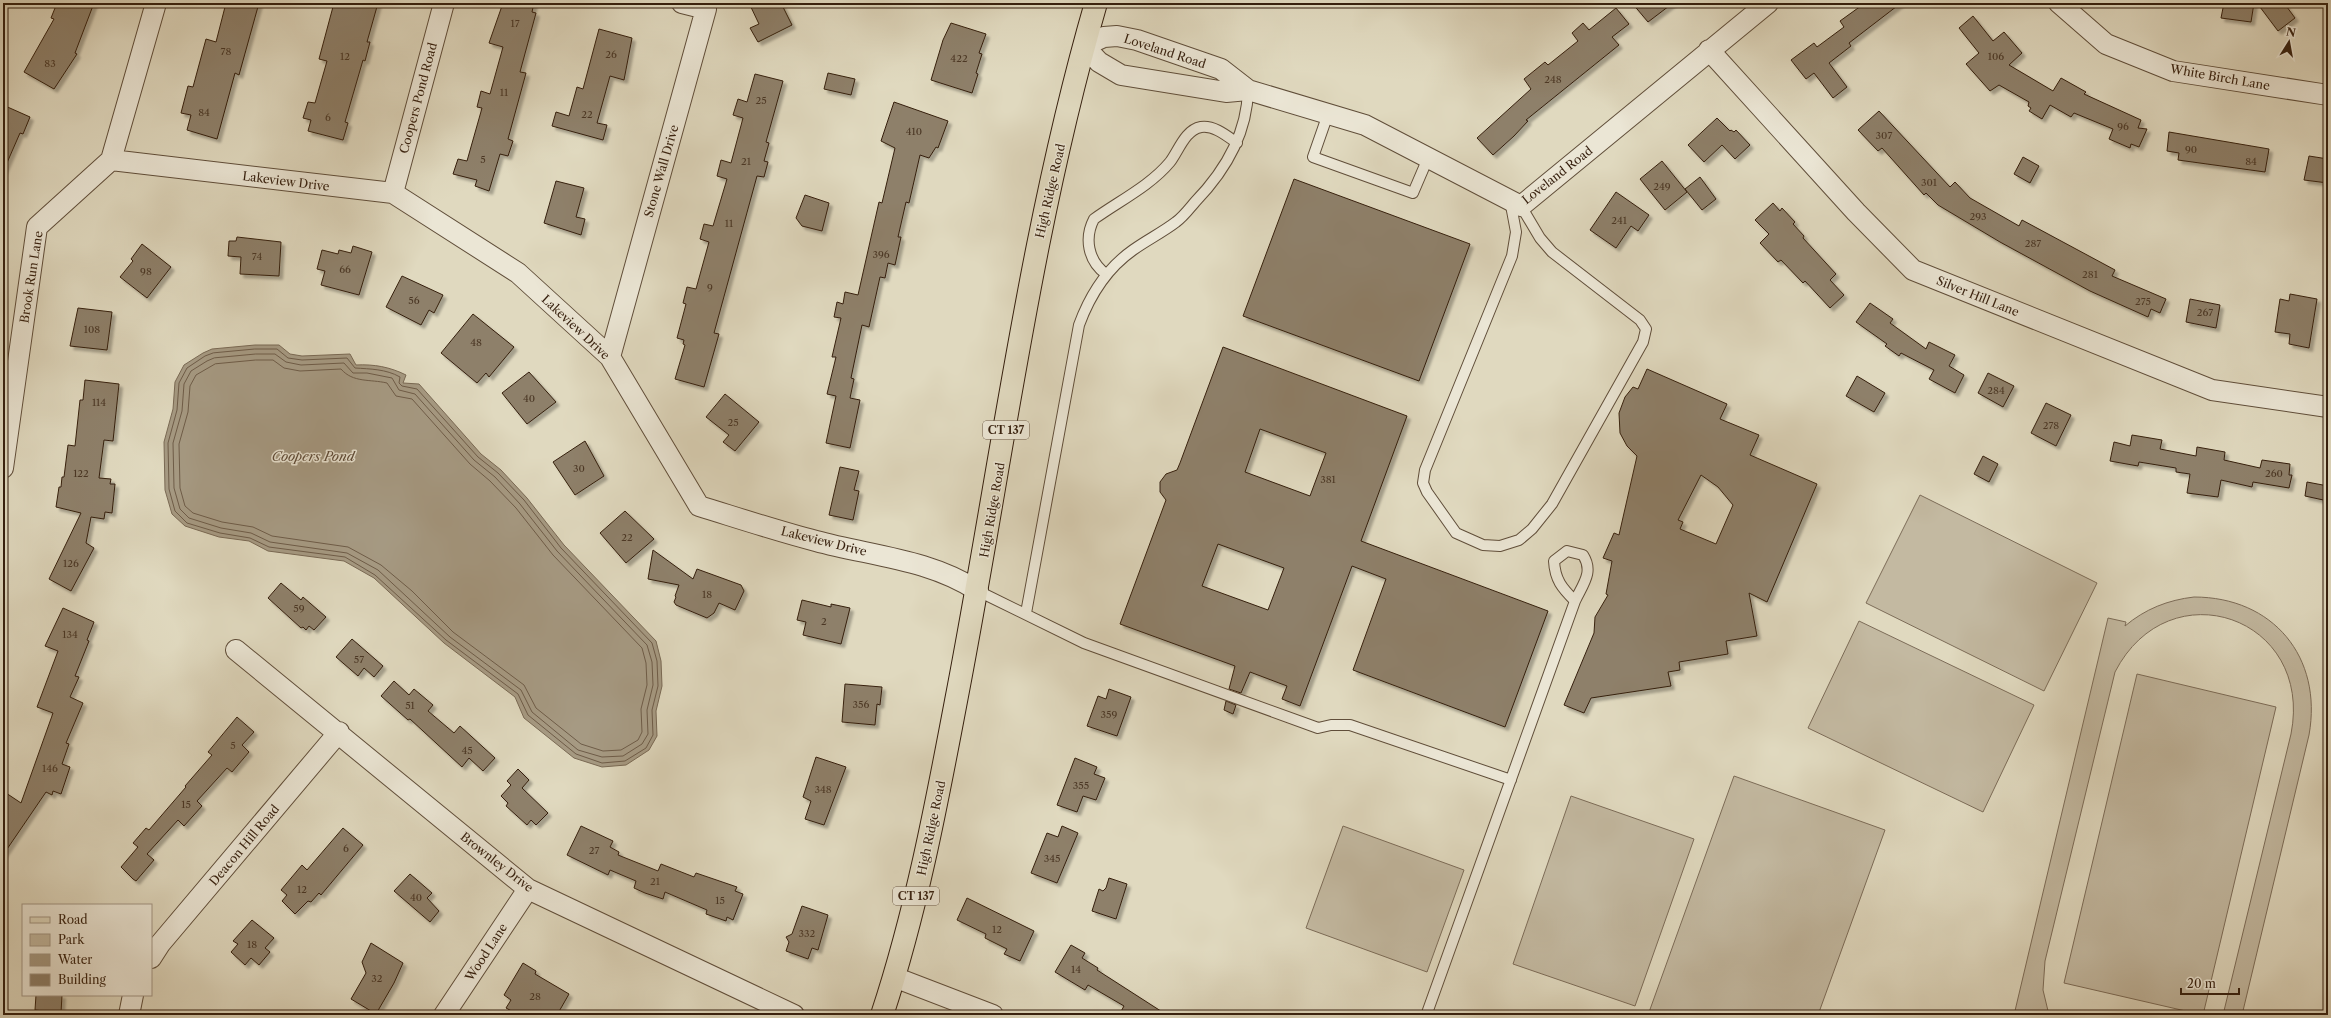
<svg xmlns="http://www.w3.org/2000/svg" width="2331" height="1018" viewBox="0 0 2331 1018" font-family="'Libre Caslon Text',serif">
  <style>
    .green { fill: #c3b9a1; stroke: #7c6c58 }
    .water { fill: #a69a83; stroke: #796954 }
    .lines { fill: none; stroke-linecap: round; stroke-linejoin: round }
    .shore { stroke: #6e5c48; stroke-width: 1 }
    .building { fill: #8e806a; stroke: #351f0e; fill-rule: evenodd; filter: url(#shadow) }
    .lane-casing { stroke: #604e3a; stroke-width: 12 }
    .street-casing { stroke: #604e3a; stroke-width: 22 }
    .primary-casing { stroke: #351f0e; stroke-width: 24 }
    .lane { stroke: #ebe6d5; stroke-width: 10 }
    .street { stroke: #ebe6d5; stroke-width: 20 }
    .primary { stroke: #e0d9bf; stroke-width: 22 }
    .labels { text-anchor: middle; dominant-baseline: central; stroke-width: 3; stroke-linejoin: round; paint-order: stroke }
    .number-label { font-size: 10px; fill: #4b3725 }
    .shield { fill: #ebe6d5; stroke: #6c5b4a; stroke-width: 1 }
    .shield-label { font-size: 11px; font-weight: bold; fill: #351f0e }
    .street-label { font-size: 12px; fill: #351f0e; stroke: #ebe6d5 }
    .water-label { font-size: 13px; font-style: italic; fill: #5d4a37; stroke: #ebe6d5 }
  </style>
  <defs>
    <filter id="shadow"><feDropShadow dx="3.5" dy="3.5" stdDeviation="1" flood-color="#0004"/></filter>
  </defs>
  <rect width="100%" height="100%" fill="#e0d9bf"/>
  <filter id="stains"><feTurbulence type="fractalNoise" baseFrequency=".005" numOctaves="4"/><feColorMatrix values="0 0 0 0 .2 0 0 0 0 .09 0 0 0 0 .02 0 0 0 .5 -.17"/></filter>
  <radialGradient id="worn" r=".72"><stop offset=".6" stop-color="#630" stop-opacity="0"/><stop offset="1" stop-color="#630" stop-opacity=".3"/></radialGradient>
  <path class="green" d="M1920,495L2097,583L2044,691L1866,603Z
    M2194,597C2273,597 2323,657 2309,735L2242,1015H2223L2291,734C2314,617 2169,567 2115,672L2045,961L2043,990L2049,1015H2014L2108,618L2126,622L2125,626C2145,609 2168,600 2194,597Z
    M1859,621L2034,705L1983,812L1808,728Z
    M2137,674L2276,707L2203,1015L2064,983Z
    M1734,776L1885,830L1818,1015H1648Z
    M1571,796L1694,839L1635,1006L1513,964Z
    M1343,826L1464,870L1427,972L1306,928Z"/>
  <path class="water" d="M255,345H279L290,354L302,356L350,354L356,365C374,364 390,367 406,375L403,383L419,384L481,454L501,470L527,498L564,545L656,641L661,661L662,686L656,711L657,736L649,750L626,765L602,767L574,758L524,718L515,697L444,643L374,578L344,561L268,551L249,541L219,537L185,526L172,514L165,490L164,442L173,409L175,382L184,365L203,353L212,349Z"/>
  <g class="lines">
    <path class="shore" d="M255,349H277L288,358L302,360L347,358L355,368C370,369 386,369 400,377L399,383L402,386L417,389L478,457L498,473L524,500L561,548L652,643L657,661L658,686L652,710L653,735L646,748L625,761L602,763L576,754L528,715L518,694L446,640L375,575L345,557L269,547L250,538L220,533L187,523L175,511L169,489L168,443L177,410L179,383L187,368L205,356L213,353Z
      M256,354H275L286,362L301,365L344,363L353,373H367L392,378L399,390L415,394L474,460L495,477L520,504L557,551L647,645L652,662L653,685L647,710L648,734L642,744L623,756L602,757L578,750L532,712L521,690L450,637L378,570L347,553L270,542L251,533L221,528L189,518L180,509L174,488L173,443L182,411L184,384L191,371L207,361L214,358Z
      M256,360H273L284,368L300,371L341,369C353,383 370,379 387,383L396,396L412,399L470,464L490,481L516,508L553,555L642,648L646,663L647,685L641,709L642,732L638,740L621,750L603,751L581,744L536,708L524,685L453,632L412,591L381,565L348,547L272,536L253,527L222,522L193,513L185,506L180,488L179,444L188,412L190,386L196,375L215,364Z"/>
  </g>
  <path class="building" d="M57,3H94L75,53L77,54L54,89L24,72L54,19L51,18Z
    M226,3H259L239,75L235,73L217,139L187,130L191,115L181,113L188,86L193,87L206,39L216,42Z
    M334,3H378L367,42H370L365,61L363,60L345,122L348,123L343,140L308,131L311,120L303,118L308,102L315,103L327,61L319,59Z
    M503,3H534L532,12L536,13L520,72L526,73L508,139L513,141L508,156L500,154L489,191L475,186L477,180L453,174L458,159L467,161L482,108L477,107L481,91L490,94L503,47L489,43Z
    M749,3H781L792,25L758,42L750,28L759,24Z
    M1632,3H1673L1648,22Z
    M1865,3H1901L1849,43L1851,46L1829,63L1847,87L1833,98L1814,73L1806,79L1791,60L1814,43L1817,47L1844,27L1840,21Z
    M2224,3H2254L2251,22L2221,18Z
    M2257,3H2284L2295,18L2278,31Z
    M1616,8L1629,24L1612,37L1619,45L1526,120L1528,121L1514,136L1493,155L1477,138L1531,89L1524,79L1545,62L1548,65L1578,41L1572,33L1583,23L1589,30Z
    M1973,16L1993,41L2004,32L2022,53L2009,65L2053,91L2061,78L2086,92L2084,94L2141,120L2138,128L2147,129L2139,147L2131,144L2130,148L2109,139L2113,129L2074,113L2071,117L2050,105L2042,119L2029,111L2031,108L2028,106L2029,102L1999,85L1990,91L1966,64L1979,53L1959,28Z
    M951,23L986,34L979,53L982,54L976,73L978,74L972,93L931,80L943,40Z
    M599,29L632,38L624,80L610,76L597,123L607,125L603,140L552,126L556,112L569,116L577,87L583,89Z
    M828,73L855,79L851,95L824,89Z
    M755,74L783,81L766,142L769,143L764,161L768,162L764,177L757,176L714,333L719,334L704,387L675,379L685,345L683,344L684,340L677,338L686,304L683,303L687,287L696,289L709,242L700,239L704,224L713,226L727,179L717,176L721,160L731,163L743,118L733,115L738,99L747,102Z
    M894,102L948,121L938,148L936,147L929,158L920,155L909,203L906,202L898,237H901L895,265L888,263L885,278L880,277L869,327L862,325L851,378L854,379L850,398L860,400L850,448L826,443L836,396L827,394L836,357H832L841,318L834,317L837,302L843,304L845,292L858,295L879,202L882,203L895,148L881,141Z
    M3,105L30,117L23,134L20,133L3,172Z
    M1879,111L1950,187L1955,182L1970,198L2019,226L2022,220L2115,270L2112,276L2166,299L2160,313L2151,309L2148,317L2090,291L2000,242L1938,205L1926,193L1924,195L1882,148L1878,151L1858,130Z
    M1717,118L1730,131L1731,130L1734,132L1736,130L1750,145L1735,159L1722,145L1704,162L1688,145Z
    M2169,132L2269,149L2265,172L2178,160L2179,153L2167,151Z
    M2309,156L2328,159V183L2304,180Z
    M2023,157L2039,166L2030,183L2014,174Z
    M1662,161L1687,192L1665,210L1640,179Z
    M1700,177L1716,199L1702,210L1685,189Z
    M1294,179L1470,244L1419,381L1243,316Z
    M556,181L584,188L576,217L585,219L581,235L544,223Z
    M1616,192L1649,215L1638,231L1631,226L1616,248L1590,230Z
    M805,195L829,203L822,231L802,226L796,218Z
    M1773,203L1780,211L1782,208L1795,222L1793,224L1804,236L1803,238L1836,274L1830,280L1844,295L1830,308L1805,281L1803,283L1781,260L1778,262L1760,243L1769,234L1755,220Z
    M237,237L281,242L279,276L240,274L241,257L228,256L229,241H236Z
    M142,244L171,267L147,298L120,277L133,261L131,259Z
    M353,246L372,252L359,295L321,285L325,271L317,269L322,250L338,254L339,250L351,253Z
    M402,276L443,295L434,313L429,310L421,325L386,307Z
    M2290,294L2317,299L2309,348L2289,344L2290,334L2275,332L2280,299L2289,301Z
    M2190,299L2220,305L2216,328L2186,322Z
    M1870,303L1893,319L1890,323L1926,349L1929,342L1955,355L1949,366L1964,375L1955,393L1929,379L1934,370L1901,353L1899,356L1885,346L1887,344L1856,322Z
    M78,308L112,312L107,350L70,346Z
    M473,314L514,347L489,377L486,373L477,383L441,353Z
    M1223,347L1407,416L1361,541L1548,611L1505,727L1353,670L1386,579L1352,566L1300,706L1282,699L1287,686L1250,672L1241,693L1229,689L1235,666L1120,624L1166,500L1160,492V482L1166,474L1177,470L1180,463ZM1260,429L1326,453L1310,496L1245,472ZM1218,544L1284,568L1268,610L1202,586Z
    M1647,369L1727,404L1720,419L1759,435L1750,455L1817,484L1767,602L1749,593L1757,636L1726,641L1728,654L1679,662L1680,670L1668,672L1671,686L1591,698L1584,713L1564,705L1594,633L1595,617L1608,595L1606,594L1612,561L1603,558L1614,533L1619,535L1637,456L1627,446L1620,433L1619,413L1625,397L1633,387L1638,389ZM1701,475L1718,487L1733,505L1716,544L1680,529L1683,522L1678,520Z
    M529,372L556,402L527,424L502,393Z
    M1988,373L2014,386L2003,407L1978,393Z
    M1857,376L1885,393L1874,412L1846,396Z
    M85,380L119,384L113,441L104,440L99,478L111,479L110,484H115L112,513L105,512L104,519L91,517L86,543L94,548L71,591L49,579L81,513L56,507L59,487H61L62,477H64L68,445L75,446L80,400H83Z
    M725,394L759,422L735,451L723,442L729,435L706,417Z
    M2046,403L2071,415L2056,446L2031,433Z
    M2132,435L2162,440L2160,449L2196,456L2197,447L2225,452L2224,460L2260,468L2262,460L2290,464L2289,475H2292L2289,488L2253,482L2252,487L2221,480L2218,497L2187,493L2190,474L2176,472V468L2139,462L2138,466L2110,461L2114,442L2130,446Z
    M585,441L604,476L575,495L553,462Z
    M1983,456L1998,464L1989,482L1974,474Z
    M840,467L859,471L854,490L859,491L853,520L829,515Z
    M2307,482L2328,486V501L2305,496Z
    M625,511L654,539L626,563L600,533Z
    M653,550L693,579L697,569L741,585L744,591L735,610L719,603L714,613L707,618L676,605L674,602L676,597L675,596L679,585L648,579Z
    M281,583L301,600L303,597L326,617L314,630L309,626L306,630L303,627L301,628L268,598Z
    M802,600L831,607V604L850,608L841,644L803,635L806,622L797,620Z
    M63,608L94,622L87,640L89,641L75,676L79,677L70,697L83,703L66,743L69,744L62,764L70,767L61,794L53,791L52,795L46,792L3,855V791L21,803L53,713L37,707L58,651L45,646Z
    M352,639L383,666L374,677L364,668L358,676L336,657Z
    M394,681L409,695L414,689L433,705L428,711L454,733L460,726L495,758L483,771L469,758L462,767L410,719L408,720L381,696Z
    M845,684L882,687L880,705L877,704L875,725L842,722Z
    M1109,689L1131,697L1117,736L1087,726L1098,696L1106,699Z
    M1226,701L1236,705L1233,714L1224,710Z
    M237,717L254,732L242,745L249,752L232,772L227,768L197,801L202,806L184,826L178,820L147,854L154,860L136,881L133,879L121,867L138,847L133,843L146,828L149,830L186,787L185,786L212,755L208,752Z
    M816,757L846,767L824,825L805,819L811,801L803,797Z
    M1075,758L1097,767L1094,774L1105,778L1096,800L1083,796L1077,812L1057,805Z
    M518,769L529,780L522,788L548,813L536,825L531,820L527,825L506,806L508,803L501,796L511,785L507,781Z
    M581,826L613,841L610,847L619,852L618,855L658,871L661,864L694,877L696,873L737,887L735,891L743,894L733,920L727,917L726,921L706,914L707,910L665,892L663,899L645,893L634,888L636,881L610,870L608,875L567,855Z
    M1062,826L1078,833L1057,883L1031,873L1047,833L1058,837Z
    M343,828L363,845L321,895L319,893L311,902L308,901L295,914L282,901L287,895L281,890L302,865L307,870Z
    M410,874L432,893L427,898L439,911L430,922L394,891Z
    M1109,878L1127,884L1116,919L1092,911L1099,889L1103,891L1106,888Z
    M967,898L1034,931L1020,961L1004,954L1007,949L985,938L986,934L957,920Z
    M802,906L828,915L818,950L812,948L808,959L786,951L789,942L786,937L792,934Z
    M252,920L274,938L265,948L270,952L259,965L251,958L245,965L231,952L238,944L233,941Z
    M371,943L403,963L394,983L376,1014L351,999L366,973L362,962Z
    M1071,945L1085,953L1082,958L1098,968L1097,970L1167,1015H1119L1124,1006L1088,985L1085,990L1055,972Z
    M523,963L536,971L535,974L569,994L557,1015H519L506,1008L511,1000L504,995Z
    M36,995H62L61,1013L35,1010Z"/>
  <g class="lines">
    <g class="lane-casing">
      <path id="lane" d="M1328,114L1313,157L1413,193L1428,158
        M1510,200L1516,232L1512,256L1425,470L1423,483L1427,492L1456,533L1483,545L1500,546L1519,540L1532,529L1552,504L1643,342L1646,329L1640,320L1552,252L1540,238L1521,206
        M1106,274C1088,261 1084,238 1094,219C1119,201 1150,186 1170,162C1179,150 1185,130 1201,127C1214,125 1227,136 1237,143
        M978,591L1084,643L1318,728L1331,725H1350L1511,780
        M1026,613L1079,325C1090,295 1106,269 1133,250C1147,240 1163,232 1176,222C1183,217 1189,209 1195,202C1225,171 1247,134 1248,90
        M1427,1013L1575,601C1583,584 1594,572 1583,555L1567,551L1554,561C1555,580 1562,588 1575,601"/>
    </g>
    <g class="street-casing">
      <path id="street" d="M2059,3L2106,44L2173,71L2328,95
        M1709,50L1856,212L1913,270L2212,390L2328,407
        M1248,90L1226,92L1121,75L1099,62L1084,46L1104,37L1117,36L1137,40L1221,69L1248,90L1365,125L1521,206L1768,3
        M111,160L393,193L518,273L610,357L699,506C738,518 777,531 816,541C871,556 929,559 978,591
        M393,193L444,3
        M610,357L706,9L682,3
        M3,468L37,227L111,160L156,3
        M236,650L528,889L794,1015
        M151,958L160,944L339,732
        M894,977L993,1015
        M129,1015L133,995
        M444,1015L528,889"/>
    </g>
    <g class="primary-casing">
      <path id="primary" d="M882,1015C916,912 936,807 956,701C1001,468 1030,231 1096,3"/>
    </g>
    <use href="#lane" class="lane"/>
    <use href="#street" class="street"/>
    <use href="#primary" class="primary"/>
  </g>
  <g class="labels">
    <g class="number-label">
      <text x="515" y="23">17</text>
      <text x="226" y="51">78</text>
      <text x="611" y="54">26</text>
      <text x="345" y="56">12</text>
      <text x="1996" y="56">106</text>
      <text x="959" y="58">422</text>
      <text x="50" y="63">83</text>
      <text x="1553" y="79">248</text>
      <text x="504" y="92">11</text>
      <text x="761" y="100">25</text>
      <text x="204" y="112">84</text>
      <text x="587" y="114">22</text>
      <text x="328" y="117">6</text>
      <text x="2123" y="126">96</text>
      <text x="914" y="131">410</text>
      <text x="1884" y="135">307</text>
      <text x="2191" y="149">90</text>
      <text x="483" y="159">5</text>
      <text x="746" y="161">21</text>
      <text x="2251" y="161">84</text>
      <text x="1929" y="182">301</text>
      <text x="1662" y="186">249</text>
      <text x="1978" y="216">293</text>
      <text x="1619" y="220">241</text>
      <text x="729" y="223">11</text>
      <text x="2033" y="243">287</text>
      <text x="881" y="254">396</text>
      <text x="257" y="256">74</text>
      <text x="345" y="269">66</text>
      <text x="146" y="271">98</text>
      <text x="2090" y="274">281</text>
      <text x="710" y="287">9</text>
      <text x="414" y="300">56</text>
      <text x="2143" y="301">275</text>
      <text x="2205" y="312">267</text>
      <text x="92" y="329">108</text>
      <text x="476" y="342">48</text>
      <text x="1996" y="390">284</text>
      <text x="529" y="398">40</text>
      <text x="99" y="402">114</text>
      <text x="733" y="422">25</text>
      <text x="2051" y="425">278</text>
      <text x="579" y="468">30</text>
      <text x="81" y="473">122</text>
      <text x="2274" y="473">260</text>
      <text x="1328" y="479">381</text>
      <text x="627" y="537">22</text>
      <text x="71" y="563">126</text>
      <text x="707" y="594">18</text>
      <text x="299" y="608">59</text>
      <text x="824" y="621">2</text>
      <text x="70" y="634">134</text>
      <text x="359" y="659">57</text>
      <text x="861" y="704">356</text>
      <text x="410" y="705">51</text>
      <text x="1109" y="714">359</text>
      <text x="233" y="745">5</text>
      <text x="467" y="750">45</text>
      <text x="50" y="768">146</text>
      <text x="1081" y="785">355</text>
      <text x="823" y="789">348</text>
      <text x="186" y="804">15</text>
      <text x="346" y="848">6</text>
      <text x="594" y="850">27</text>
      <text x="1052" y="858">345</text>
      <text x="655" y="881">21</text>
      <text x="302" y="889">12</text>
      <text x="416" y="897">40</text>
      <text x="720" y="900">15</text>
      <text x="997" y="929">12</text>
      <text x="807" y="933">332</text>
      <text x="252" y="944">18</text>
      <text x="1076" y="969">14</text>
      <text x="377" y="978">32</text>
      <text x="535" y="996">28</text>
    </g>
    <g class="shield">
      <rect x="983" y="421" width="46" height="18" rx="3"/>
      <rect x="893" y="887" width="46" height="18" rx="3"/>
    </g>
    <g class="shield-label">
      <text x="1006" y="430">CT 137</text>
      <text x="916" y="896">CT 137</text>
    </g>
    <g class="street-label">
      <text transform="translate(1165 51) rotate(18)">Loveland Road</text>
      <text transform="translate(2220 77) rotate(10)">White Birch Lane</text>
      <text transform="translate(418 98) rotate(-75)">Coopers Pond Road</text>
      <text transform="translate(661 171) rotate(-74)">Stone Wall Drive</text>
      <text transform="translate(1557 175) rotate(-38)">Loveland Road</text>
      <text transform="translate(286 181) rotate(7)">Lakeview Drive</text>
      <text transform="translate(1050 191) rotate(-77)">High Ridge Road</text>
      <text transform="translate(31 277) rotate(-81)">Brook Run Lane</text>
      <text transform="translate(1978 296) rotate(22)">Silver Hill Lane</text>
      <text transform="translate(576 327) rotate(43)">Lakeview Drive</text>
      <text transform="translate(992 510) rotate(-80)">High Ridge Road</text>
      <text transform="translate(824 541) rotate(14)">Lakeview Drive</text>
      <text transform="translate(931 828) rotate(-78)">High Ridge Road</text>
      <text transform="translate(244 845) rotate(-50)">Deacon Hill Road</text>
      <text transform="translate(497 862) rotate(38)">Brownley Drive</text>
      <text transform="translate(486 952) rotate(-57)">Wood Lane</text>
    </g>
    <g class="water-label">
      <text x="313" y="456">Coopers Pond</text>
    </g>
  </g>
  <rect width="2331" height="1018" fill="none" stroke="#e0d9bf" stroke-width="16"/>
  <rect x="4" y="4" width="2323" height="1010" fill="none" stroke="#351f0e" stroke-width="2"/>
  <rect x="8" y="8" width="2315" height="1002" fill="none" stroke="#351f0e"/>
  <rect x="22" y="904" width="130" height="92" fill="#ebe6d5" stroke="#a29685"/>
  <rect x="30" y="917" width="20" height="6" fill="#e0d9bf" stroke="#a29685"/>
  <text x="58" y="924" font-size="12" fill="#351f0e">Road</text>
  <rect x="30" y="934" width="20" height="12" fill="#c3b9a1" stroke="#a29685"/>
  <text x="58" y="944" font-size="12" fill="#351f0e">Park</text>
  <rect x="30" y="954" width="20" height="12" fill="#a69a83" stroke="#a29685"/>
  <text x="58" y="964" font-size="12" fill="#351f0e">Water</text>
  <rect x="30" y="974" width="20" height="12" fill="#8e806a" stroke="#a29685"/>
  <text x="58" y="984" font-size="12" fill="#351f0e">Building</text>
  <g transform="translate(2289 42) rotate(11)" stroke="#ebe6d5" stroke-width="3" paint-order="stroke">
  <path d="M0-3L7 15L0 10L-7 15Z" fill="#351f0e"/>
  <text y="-6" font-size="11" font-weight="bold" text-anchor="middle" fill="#351f0e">N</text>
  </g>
  <path d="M2181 988v6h58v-6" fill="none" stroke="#351f0e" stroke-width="2"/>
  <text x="2187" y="988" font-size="12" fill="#351f0e" stroke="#ebe6d5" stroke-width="3" paint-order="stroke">20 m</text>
  <rect width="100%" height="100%" filter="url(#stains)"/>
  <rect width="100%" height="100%" fill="url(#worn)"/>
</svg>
